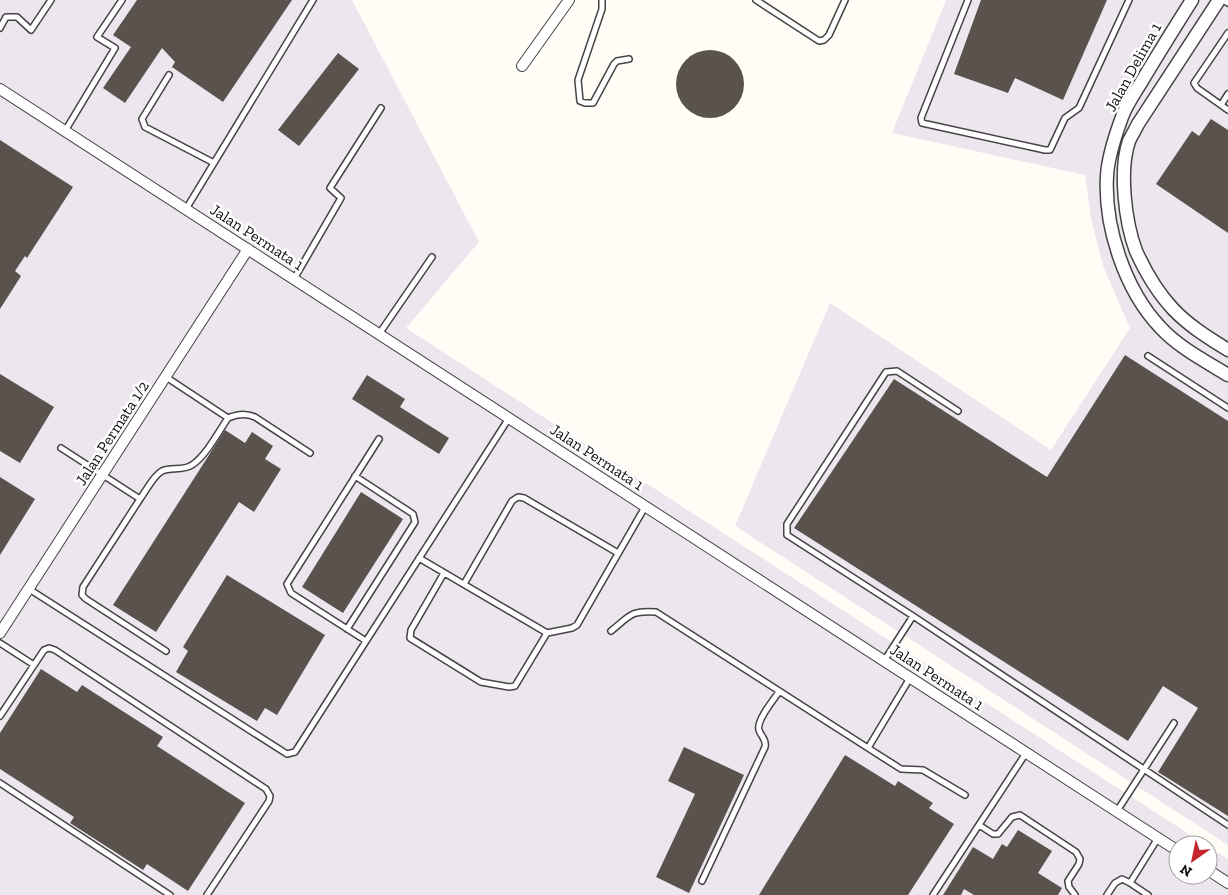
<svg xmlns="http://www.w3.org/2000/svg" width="1228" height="895" viewBox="0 0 1228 895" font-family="'Zilla Slab',serif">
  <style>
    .industrial { fill: #eee6ef }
    .building { fill: #5a524d }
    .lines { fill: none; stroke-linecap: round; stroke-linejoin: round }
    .service-casing { stroke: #444; stroke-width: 8 }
    .minor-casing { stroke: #444; stroke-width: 12 }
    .tertiary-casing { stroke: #444; stroke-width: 15 }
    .service { stroke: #fff; stroke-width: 5 }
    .minor { stroke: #fff; stroke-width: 10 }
    .tertiary { stroke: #fff; stroke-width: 12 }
    .labels { text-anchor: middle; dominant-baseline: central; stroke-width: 5; stroke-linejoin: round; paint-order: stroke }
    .street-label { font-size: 16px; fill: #111; stroke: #fff }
  </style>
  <rect width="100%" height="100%" fill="#fffdf5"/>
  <path class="industrial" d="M0,0H352L479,242L406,328L1206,845H1178V875H1208V846L1228,859V895H0Z
    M946,0H1228V845L735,526L830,303L1051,450L1130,328L1103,266L1091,219L1085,175L892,133Z"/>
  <path class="building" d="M137,0H292L223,102L172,67L175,62L162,48L125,103L103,88L131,47L113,35Z
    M981,0H1107L1063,100L1015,78L1008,93L954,74Z
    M676 84a34 34 0 1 1 68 0a34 34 0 1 1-68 0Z
    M338,53L359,69L299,146L278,130Z
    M1211,119L1228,130V233L1156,184L1192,131L1199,136Z
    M0,140L73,187L27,258L25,256L15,271L21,276L0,309Z
    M1125,355L1228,421V816L1158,772L1198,708L1163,686L1128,741L794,528L894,379L1047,477Z
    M0,374L54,407L20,463L0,451Z
    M367,375L405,399L400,407L449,438L439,454L352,399Z
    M225,430L245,443L252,432L273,446L265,459L281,469L254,512L239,502L156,632L113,605Z
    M0,477L35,499L0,555Z
    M361,492L403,519L343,613L302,587Z
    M227,575L325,635L277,715L265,708L257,721L176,672L188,651L183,647Z
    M41,669L77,692L82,685L163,737L157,746L245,803L188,891L147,864L143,870L70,823L74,817L0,769V733Z
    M684,747L744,775L689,893L656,877L695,794L668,781Z
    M845,755L895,786L898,781L933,803L929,808L954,824L908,895H759Z
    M1018,830L1052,851L1038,873L1062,888L1058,895H974L964,889L961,895H943L973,847L993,859L1002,844L1007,847Z"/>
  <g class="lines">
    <g class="service-casing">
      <path id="service" d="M602,0V9L578,80L580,101L585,103H593L614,64L617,61L629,59
        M756,0L819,41L824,40L829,35L845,0
        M968,0L921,118L922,123L1045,150H1050L1065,118L1079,108L1129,0
        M1223,0L1228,3
        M0,28L6,17H17L31,30L51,0
        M1228,33L1194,83L1197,88L1228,110
        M169,75L142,119L145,127L214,163
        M1221,105L1228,94
        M65,131L115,48L97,37L122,0
        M186,209L313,0
        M294,279L341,198L330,188L381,108
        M379,334L432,257
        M1148,356L1228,408
        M228,418C237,414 246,413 255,417L310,453
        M61,448L140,499L83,587L82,595L86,599L166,651
        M140,499C146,491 153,476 162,471C171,467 183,471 192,465C206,456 219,431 228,418L166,377
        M419,558L547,633
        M444,573L411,630L410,638L481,682L509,687L515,686L547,633L572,628L577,625L645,507
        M464,584L512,501L518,497L524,498L618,553
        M29,589L287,754L295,752L509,418
        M913,616L1228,825
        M347,629L415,522L413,514L355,476
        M611,631C630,616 630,610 656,612L868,748L910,678
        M366,641L291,593L287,584L379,439
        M0,643L34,665
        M884,661L913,616L787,535V524L886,372L897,371L958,411
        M0,716L44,650L49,648L55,650L266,789L270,796L269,801L207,895
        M868,748L901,769L923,770L965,795
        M0,783L170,895
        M1117,811L1174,723
        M979,825L993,834H998L1012,817L1020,815L1076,852L1080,859L1079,864L1068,881L1069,887L1075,895
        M702,881L765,747C767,739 761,737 759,730C756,721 774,699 779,692
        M1130,883L1158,838
        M933,895L1026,753
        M1107,895L1115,883L1122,879L1130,883L1148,895"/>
    </g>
    <g class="minor-casing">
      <path id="minor" d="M522,66L569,0
        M0,89L1178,851
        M0,633L248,249
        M1208,870L1228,883"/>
    </g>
    <g class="tertiary-casing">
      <path id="tertiary" d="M1192,0C1175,27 1158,54 1142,81C1135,93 1126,105 1122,117C1115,136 1108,157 1107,176C1104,227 1125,290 1160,327C1178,347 1205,361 1228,375
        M1219,0L1138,124C1135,130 1132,135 1129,141C1119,170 1125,222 1136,251C1145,271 1158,293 1173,309C1189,326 1209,338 1228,350"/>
    </g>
    <use href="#service" class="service"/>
    <use href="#minor" class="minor"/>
    <use href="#tertiary" class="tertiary"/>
  </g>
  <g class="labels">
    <g class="street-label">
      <text transform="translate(1133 67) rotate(-61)">Jalan Delima 1</text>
      <text transform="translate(257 237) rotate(33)">Jalan Permata 1</text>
      <text transform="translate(112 433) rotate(-57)">Jalan Permata 1/2</text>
      <text transform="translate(597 457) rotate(33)">Jalan Permata 1</text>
      <text transform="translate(937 677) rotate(33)">Jalan Permata 1</text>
    </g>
  </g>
  <g transform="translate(1193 860) rotate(213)"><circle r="24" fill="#ffffff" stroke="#a0a0a0"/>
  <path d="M0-4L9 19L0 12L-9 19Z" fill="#c4262e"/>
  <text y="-8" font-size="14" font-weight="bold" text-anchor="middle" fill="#111111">N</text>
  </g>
</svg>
